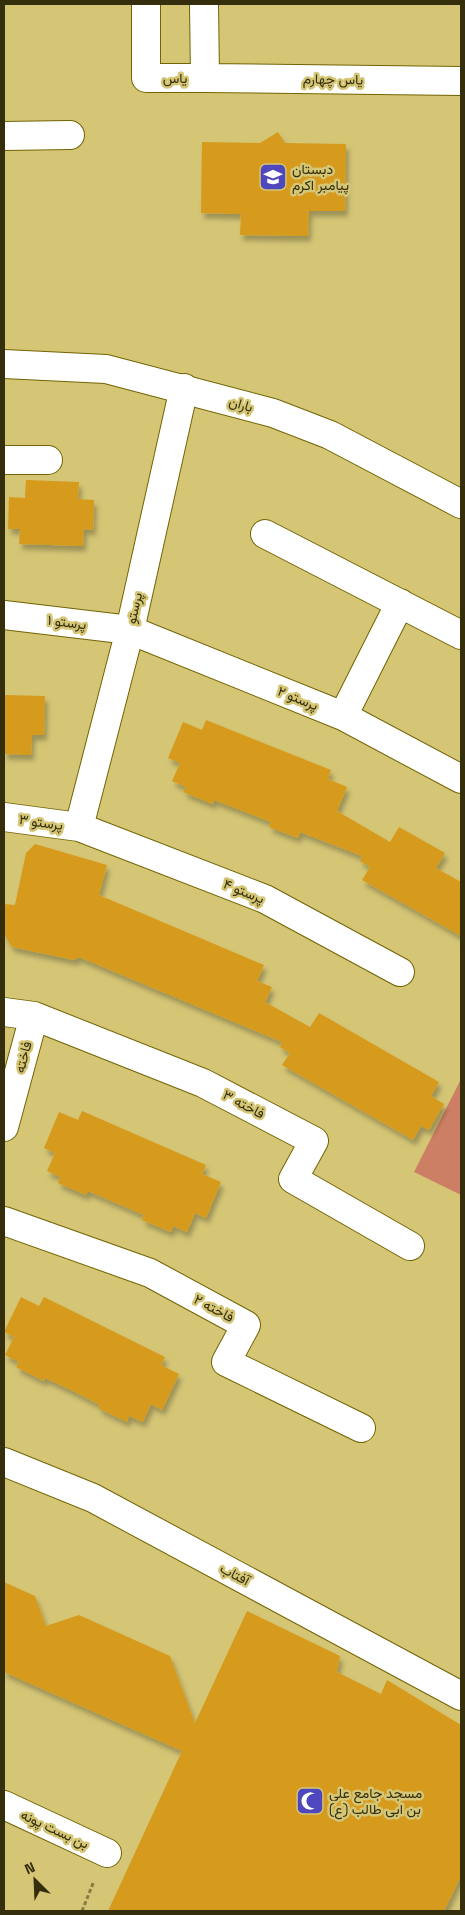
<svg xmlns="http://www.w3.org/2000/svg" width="465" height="1915" viewBox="0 0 465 1915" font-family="'Space Grotesk',Vazirmatn,sans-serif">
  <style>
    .green { fill: #cd7f65 }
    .building { fill: #d69a1c; filter: url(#shadow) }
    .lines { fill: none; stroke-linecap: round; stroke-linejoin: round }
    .street-casing { stroke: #726403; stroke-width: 30 }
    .secondary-casing { stroke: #726403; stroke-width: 30 }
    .path { stroke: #877c43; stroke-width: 3; stroke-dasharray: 4 2.5; stroke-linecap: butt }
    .street { stroke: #fff; stroke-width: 28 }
    .secondary { stroke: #fff; stroke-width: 28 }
    .labels { text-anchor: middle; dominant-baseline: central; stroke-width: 5; stroke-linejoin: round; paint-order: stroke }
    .street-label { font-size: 14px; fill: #342e0c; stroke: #d5c676 }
    .poi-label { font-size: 14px; fill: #342e0c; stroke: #d5c676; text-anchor: start }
  </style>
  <defs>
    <filter id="shadow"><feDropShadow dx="3" dy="5.5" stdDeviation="2.5" flood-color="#0004"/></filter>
  </defs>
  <rect width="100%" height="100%" fill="#d5c676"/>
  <path class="green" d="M461,1079V1195L414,1172Z"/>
  <path class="building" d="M278,132L285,143L346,144L345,211H309L308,236L240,235L241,214L201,213L202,142L260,143Z
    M26,480L79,482L78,499L94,500L93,530L84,529L83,546L19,544L20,529H8L9,497L25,498Z
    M4,695L45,696L44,735H32L31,755L4,754Z
    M206,720L331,770L328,779L347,787L337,811L390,842L399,827L445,853L436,868L461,882V936L362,880L370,867L360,861L362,856L300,832L298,838L269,827L271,822L214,800L213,804L183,792L186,787L172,781L180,763L168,758L183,722L202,730Z
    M35,844L107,865L99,895L264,965L257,981L272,987L265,1002L310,1027L319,1013L439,1082L431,1096L444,1104L429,1130L421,1126L413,1140L282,1065L290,1053L280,1047L282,1042L79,957L74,960L12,947L4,934V904L15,905L26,853Z
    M82,1111L206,1165L202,1174L221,1182L206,1218L195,1213L187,1232L173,1226L171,1232L142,1220L144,1215L88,1191L86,1195L58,1183L60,1177L47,1171L55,1153L44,1148L59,1112L78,1120Z
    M21,1297L39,1306L44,1297L165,1357L161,1365L179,1374L162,1410L151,1404L143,1422L129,1416L127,1422L98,1408L100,1405L73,1391L45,1378L44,1381L16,1367L19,1362L5,1355L14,1337L4,1332Z
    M4,1582L35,1596L46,1626L79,1615L170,1656L195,1723L247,1611L340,1656L337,1672L381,1694L387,1680L461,1725V1876L444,1911H108L182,1751L4,1672Z"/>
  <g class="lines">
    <g class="street-casing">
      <path id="street" d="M146,4V78H205L204,4
        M205,78L461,81
        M4,136L70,135
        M4,460H48
        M265,534L461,635
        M4,615L130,630L343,716L461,779
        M343,716L400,603
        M4,817L79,827L265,899L400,972
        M79,827L130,630L184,388
        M4,1012L34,1016L203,1083L314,1141L293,1179L410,1246
        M4,1127L34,1016
        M4,1221L150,1273L246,1325L226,1362L361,1428
        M4,1805L107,1853"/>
    </g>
    <g class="secondary-casing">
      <path id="secondary" d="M4,364L106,369L273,413L330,435L461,504
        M4,1462L93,1498L461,1696"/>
    </g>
    <path class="path" d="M82,1911L94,1881"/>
    <use href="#street" class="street"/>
    <use href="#secondary" class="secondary"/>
  </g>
  <defs>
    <g id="school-square" transform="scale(1.4375)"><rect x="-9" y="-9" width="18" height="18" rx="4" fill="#4e47be" stroke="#d5c676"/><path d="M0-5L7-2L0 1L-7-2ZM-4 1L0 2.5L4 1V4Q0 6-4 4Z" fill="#fff"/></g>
    <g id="mosque-square" transform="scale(1.4375)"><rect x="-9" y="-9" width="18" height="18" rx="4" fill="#4e47be" stroke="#d5c676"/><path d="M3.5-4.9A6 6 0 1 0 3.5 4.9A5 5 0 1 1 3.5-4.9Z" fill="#fff"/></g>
  </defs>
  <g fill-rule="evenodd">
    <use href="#school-square" x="273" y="177"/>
    <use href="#mosque-square" x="310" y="1801"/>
  </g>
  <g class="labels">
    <g class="street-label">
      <text x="175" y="78">یاس</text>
      <text transform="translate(333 79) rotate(1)">یاس چهارم</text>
      <text transform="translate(241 404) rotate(16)">باران</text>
      <text transform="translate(134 608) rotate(-77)">پرستو</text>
      <text transform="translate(67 622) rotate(7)">پرستو ۱</text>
      <text transform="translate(298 698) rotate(22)">پرستو ۲</text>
      <text transform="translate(41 822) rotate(8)">پرستو ۳</text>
      <text transform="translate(244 891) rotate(22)">پرستو ۴</text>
      <text transform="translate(23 1057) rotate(-75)">فاخته</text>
      <text transform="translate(244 1104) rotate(28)">فاخته ۳</text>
      <text transform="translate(214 1308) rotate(28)">فاخته ۲</text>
      <text transform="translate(235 1574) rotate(28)">آفتاب</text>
      <text transform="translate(55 1829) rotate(25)">بن بست پونه</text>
    </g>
    <g class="poi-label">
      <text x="292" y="169">دبستان<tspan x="292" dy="16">پیامبر اکرم</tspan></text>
      <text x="329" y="1793">مسجد جامع علی<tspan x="329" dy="16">بن ابی طالب (ع)</tspan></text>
    </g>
  </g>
  <rect width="465" height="1915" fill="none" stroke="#342e0c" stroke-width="10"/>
  <g transform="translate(35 1880) rotate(336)" stroke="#d5c676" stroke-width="4" paint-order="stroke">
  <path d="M0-4L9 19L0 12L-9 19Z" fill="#342e0c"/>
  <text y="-8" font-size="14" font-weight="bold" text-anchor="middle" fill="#342e0c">N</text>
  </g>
</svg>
